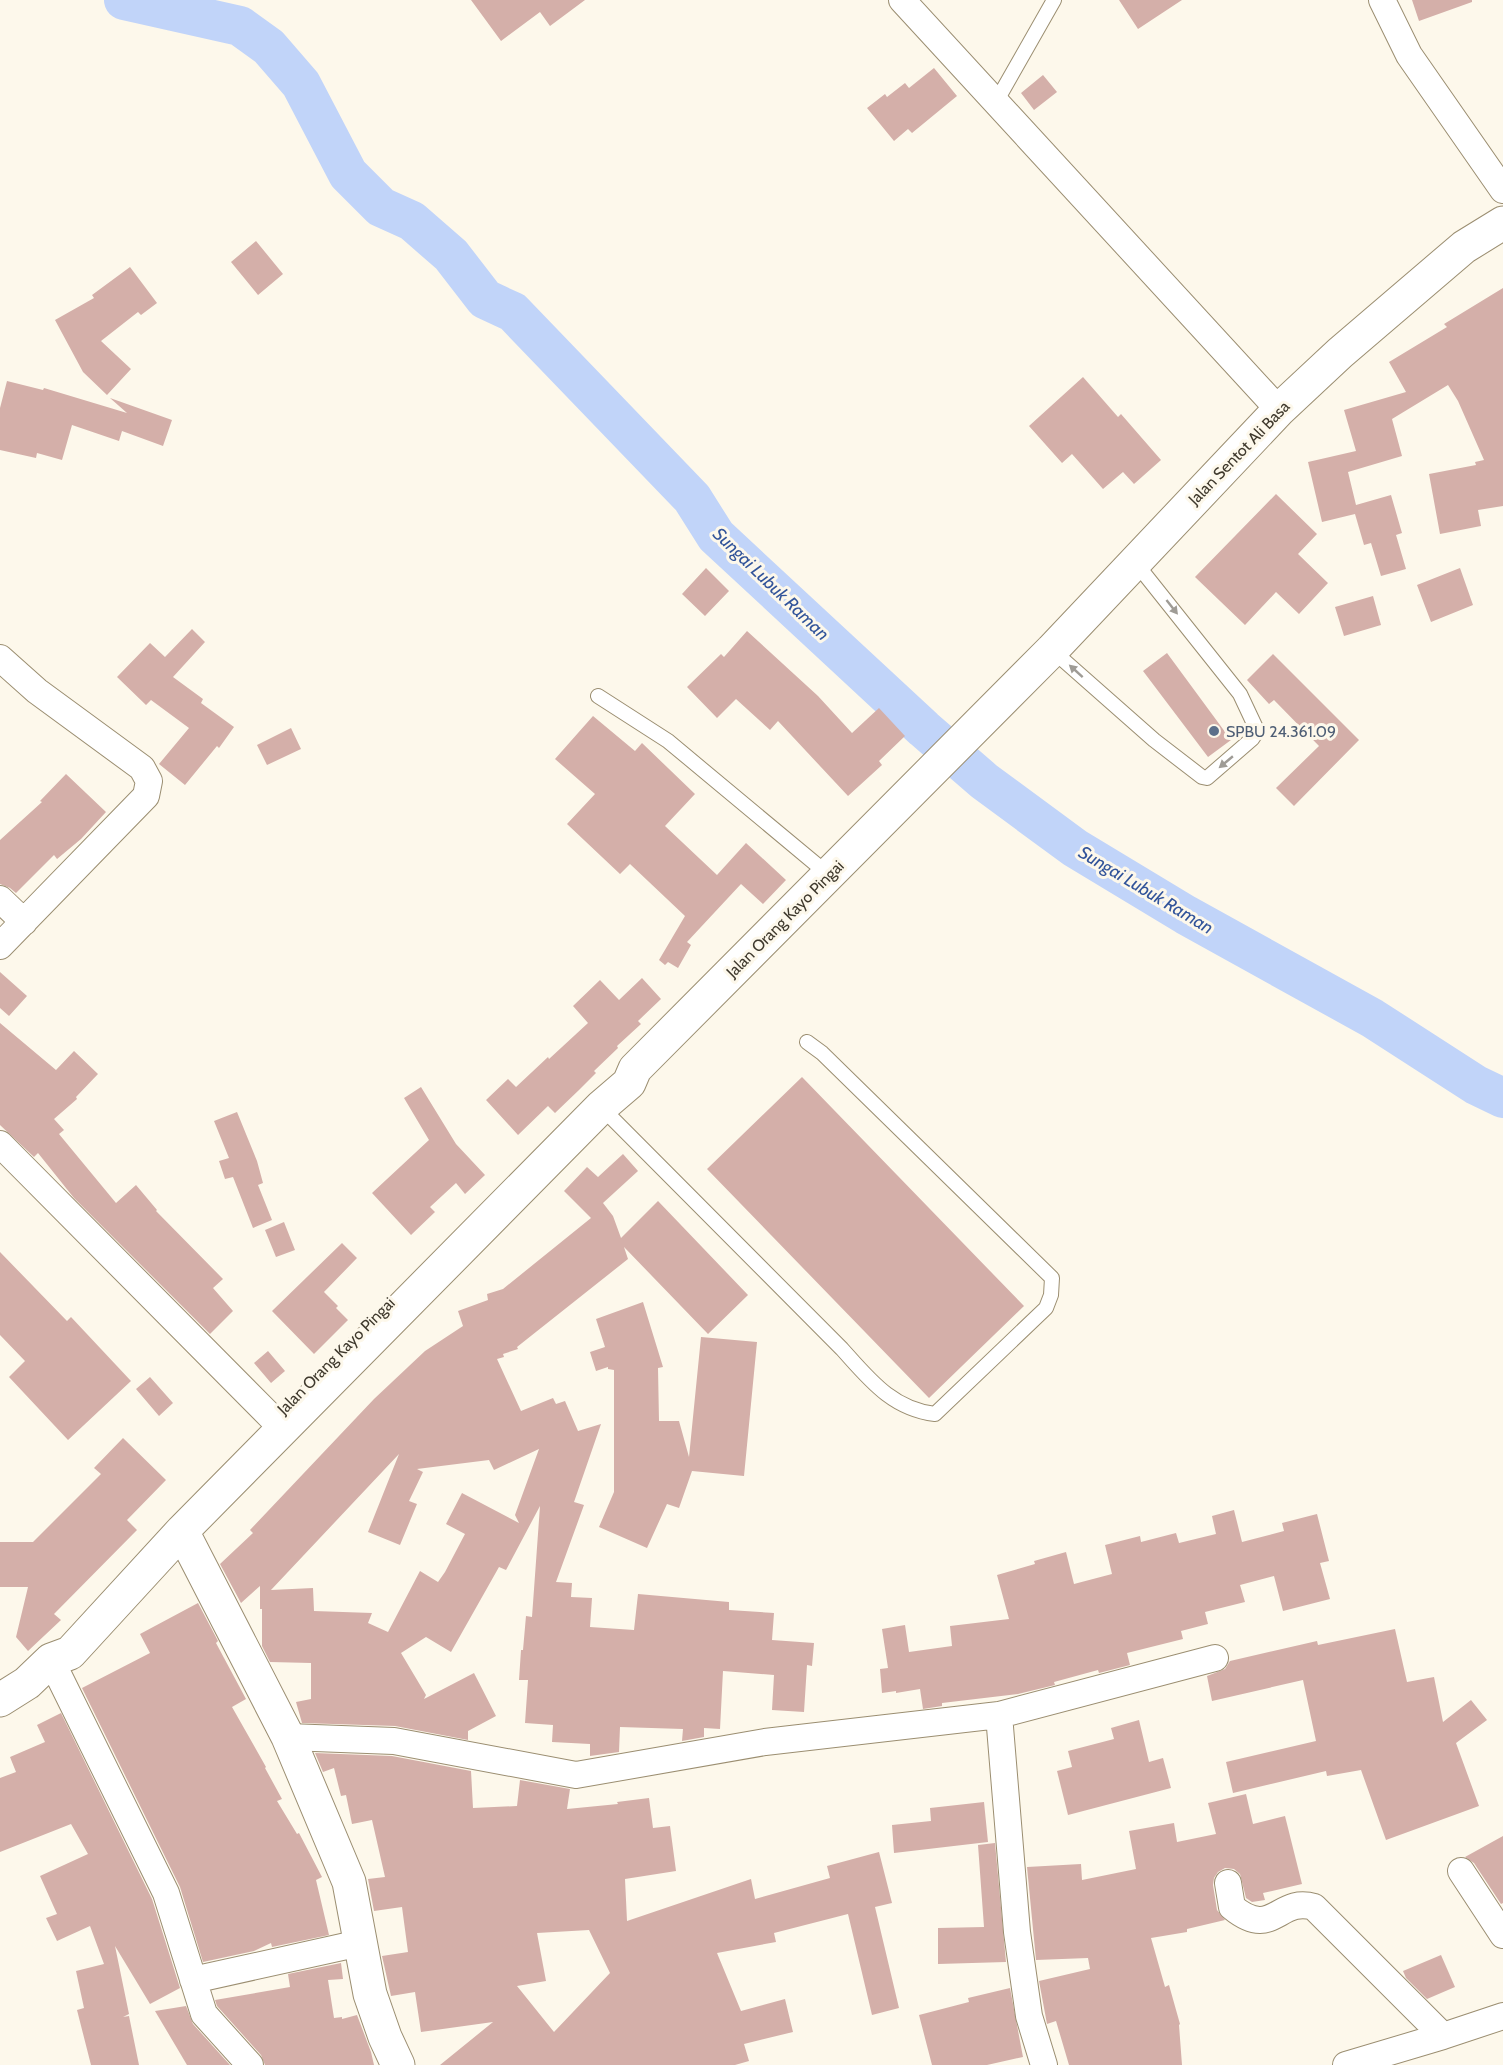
<svg xmlns="http://www.w3.org/2000/svg" width="1503" height="2065" viewBox="0 0 1503 2065" font-family="Cabin,sans-serif">
  <style>
    .lines { fill: none; stroke-linecap: round; stroke-linejoin: round }
    .river { stroke: #c1d4f9; stroke-width: 40 }
    .building { fill: #d4afa9; fill-rule: evenodd }
    .lane-casing { stroke: #9b8e71; stroke-width: 16 }
    .street-casing { stroke: #9b8e71; stroke-width: 28 }
    .secondary-casing { stroke: #9b8e71; stroke-width: 35 }
    .lane { stroke: #fff; stroke-width: 14 }
    .street { stroke: #fff; stroke-width: 26 }
    .secondary { stroke: #fff; stroke-width: 33 }
    .oneway { fill: #9f9c96 }
    .service-dot { fill: #5c6f8a; stroke: #fdf8eb; stroke-width: 2 }
    .labels { text-anchor: middle; dominant-baseline: central; stroke-width: 6; stroke-linejoin: round; paint-order: stroke }
    .street-label { font-size: 16px; fill: #3f392d; stroke: #fdf8eb }
    .service-label { font-size: 16px; fill: #4e5e75; stroke: #fdf8eb; text-anchor: start }
    .water-label { font-size: 18px; font-style: italic; fill: #32549a; stroke: #fdf8eb }
  </style>
  <rect width="100%" height="100%" fill="#fdf8eb"/>
  <g class="lines">
    <path class="river" d="M124,0L240,26L269,47L301,84L348,174L381,207L412,221L451,255L485,299L513,312L692,498L716,536L924,729L984,781L1075,848L1186,915L1372,1018L1476,1085L1503,1098"/>
  </g>
  <path class="building" d="M471,0H585L550,26L540,12L501,41Z
    M1119,0H1182L1138,29Z
    M1412,0H1472V2L1419,21Z
    M934,68L957,96L912,133L908,129L894,141L867,108L885,94L887,97L905,83L909,88Z
    M1043,75L1057,92L1034,110L1021,93Z
    M256,241L283,274L258,295L231,262Z
    M130,267L157,303L141,315L138,312L101,341L131,369L107,395L83,372L55,320L94,298L92,295Z
    M1503,288V506L1478,510L1481,526L1440,534L1429,474L1476,465L1475,462L1484,460L1458,401L1448,385L1392,419L1402,456L1348,472L1356,505L1391,495L1402,533L1396,535L1406,569L1381,576L1371,543L1364,545L1355,514L1322,522L1308,462L1356,451L1344,410L1406,392L1389,362L1447,327L1444,324Z
    M1083,377L1118,417L1121,414L1161,460L1134,484L1123,472L1103,489L1072,454L1062,463L1029,426Z
    M7,381L43,390L44,388L127,413L110,398L172,420L163,446L122,431L119,441L72,425L62,460L37,453L36,458L0,450V408Z
    M1276,494L1317,534L1298,554L1328,583L1299,614L1276,592L1245,625L1195,577Z
    M706,568L729,591L705,616L682,594Z
    M1460,568L1473,605L1431,622L1417,585Z
    M1373,596L1381,625L1344,636L1335,607Z
    M192,629L205,642L173,677L203,699L201,703L234,727L219,748L217,746L185,785L159,764L189,728L151,700L146,705L117,677L150,643L165,657Z
    M747,631L818,696L852,733L879,708L905,736L879,761L882,765L848,796L778,721L770,730L736,699L717,718L687,687L721,654L724,657Z
    M1167,653L1231,740L1208,757L1143,671Z
    M1273,654L1359,740L1294,806L1276,788L1319,746L1274,700L1269,704L1247,680Z
    M593,716L635,751L642,743L695,794L665,826L717,875L746,843L786,880L763,904L741,884L687,942L691,945L678,968L668,962L665,965L659,960L685,916L630,864L620,874L567,824L595,794L555,759Z
    M291,728L301,749L267,765L257,745Z
    M66,774L106,812L81,839L57,859L54,855L16,893L10,888L0,884V840L42,802L40,801Z
    M0,972L27,996L9,1016L0,1008Z
    M642,978L661,999L638,1021L641,1024L617,1046L618,1048L594,1071L596,1073L579,1090L555,1113L548,1106L518,1135L486,1100L508,1079L516,1087L548,1057L549,1059L588,1023L573,1006L600,980L619,1000Z
    M0,1023L56,1070L74,1051L98,1074L76,1097L77,1099L54,1119L64,1130L59,1134L116,1203L136,1185L157,1210L156,1211L223,1279L213,1288L233,1311L210,1334L74,1198L38,1153L34,1157L0,1125Z
    M802,1077L1024,1306L929,1398L707,1169Z
    M421,1087L456,1144L485,1175L465,1194L456,1183L430,1207L435,1212L411,1235L372,1193L429,1140L404,1098Z
    M237,1112L257,1161L263,1183L258,1185L272,1220L253,1228L233,1177L225,1179L219,1161L229,1158L214,1121Z
    M623,1154L638,1171L603,1203L613,1216L621,1238L658,1201L748,1295L708,1334L624,1247L628,1259L517,1347L518,1349L503,1354L504,1357L497,1359L521,1411L553,1398L556,1404L565,1401L578,1431L601,1424L574,1502L584,1505L556,1582L572,1583L571,1597L592,1598L590,1627L634,1630L638,1594L729,1602V1610L774,1613L772,1640L814,1643L812,1666L807,1665L804,1712L772,1710L774,1675L723,1671L720,1729L704,1728V1737L682,1741L683,1729L620,1727L619,1752L590,1756V1744L552,1742L553,1725L525,1723L528,1680H519L521,1650H523L526,1616L532,1617L540,1506L506,1570L499,1567L451,1652L426,1637L401,1653L426,1695L424,1699L474,1673L496,1716L468,1731V1740L395,1726L302,1723L296,1702L311,1699V1663L270,1662L262,1646V1609H260V1586L241,1603L220,1564L253,1533L250,1530L374,1399L425,1351L463,1326L458,1311L488,1300L487,1294L503,1289L591,1218L564,1191L587,1167L598,1177ZM539,1449L515,1515L519,1523L462,1493L446,1524L465,1534L445,1572L438,1582L420,1571L388,1632L368,1623L372,1613L314,1611L313,1588L271,1590L399,1454L368,1532L400,1545L417,1504L409,1501L423,1472L417,1469L489,1460L494,1470Z
    M284,1222L295,1250L276,1257L265,1230Z
    M342,1243L357,1258L324,1292L338,1306L336,1308L348,1320L314,1354L272,1311Z
    M0,1252L67,1321L71,1317L131,1381L68,1440L9,1377L25,1361L0,1335Z
    M643,1302L663,1367L658,1368L659,1421H679L689,1457L701,1337L757,1342L744,1476L692,1471L679,1508L667,1504L647,1548L599,1527L614,1492V1370L608,1369V1367L596,1371L590,1352L605,1347L596,1319Z
    M268,1351L285,1371L271,1383L254,1363Z
    M150,1377L173,1403L159,1416L136,1389Z
    M123,1438L166,1480L127,1520L137,1530L54,1614L61,1620L28,1651L16,1637L28,1587H0V1542H33L101,1474L94,1468Z
    M1234,1510L1242,1542L1284,1531L1282,1523L1317,1514L1329,1561L1320,1563L1330,1599L1283,1611L1274,1576L1240,1585L1245,1602L1205,1612L1208,1624L1181,1631L1183,1639L1127,1653L1130,1665L1099,1673L1098,1670L1054,1682L1055,1685L1018,1694L942,1703V1706L923,1709L920,1689L896,1693V1691L882,1693L880,1669L888,1668L882,1629L905,1625L909,1652L952,1646L950,1626L1009,1619L997,1575L1035,1564L1034,1561L1066,1552L1074,1584L1112,1574L1105,1545L1140,1536L1141,1542L1176,1533L1179,1543L1216,1534L1212,1516Z
    M198,1603L218,1641L216,1643L246,1699L232,1707L266,1767L265,1768L282,1799L277,1801L297,1834L299,1833L322,1877L316,1880L329,1935L272,1947L271,1943L254,1951L203,1962L180,1887L82,1688L150,1653L140,1634Z
    M1395,1629L1407,1682L1434,1677L1443,1722L1471,1700L1487,1720L1456,1743L1479,1806L1386,1840L1361,1770L1327,1776L1326,1771L1233,1793L1226,1762L1316,1741L1303,1680L1212,1701L1207,1676L1225,1669L1230,1661L1317,1641L1318,1645Z
    M61,1713L152,1899L180,1988L150,2004L115,1946L129,2014L123,2017L129,2016L139,2065H91L77,2010L84,2008L76,1971L104,1964L90,1926L57,1941L46,1918L57,1914L40,1876L88,1854L71,1824L0,1852V1778L16,1772L10,1757L45,1742L37,1725Z
    M1139,1720L1149,1762L1163,1758L1171,1788L1068,1815L1057,1771L1072,1767L1068,1751L1114,1739L1111,1728Z
    M315,1753L392,1756L471,1771L473,1808L517,1806L520,1780L570,1789L567,1809L618,1804L617,1802L649,1798L653,1828L670,1826L676,1871L625,1879L627,1921L751,1879L755,1899L830,1878L827,1866L879,1852L892,1903L875,1907L899,2008L872,2015L848,1914L774,1933L776,1942L717,1953L741,2011L785,1999L793,2032L744,2044L749,2061L735,2065H440L493,2022L421,2032L415,1992L391,1996L382,1956L408,1952L402,1907L374,1911L368,1879L385,1877L372,1820L352,1824L346,1795L341,1796L334,1768L323,1772ZM589,1930L610,1973L554,2032L517,1986L546,1981L537,1933Z
    M1246,1794L1253,1824L1285,1816L1302,1884L1263,1893L1265,1900L1252,1902L1246,1898L1240,1874L1234,1869L1225,1868L1218,1872L1214,1878L1213,1885L1217,1910L1225,1920L1187,1929V1932L1151,1938L1165,1987L1169,1985L1180,2024L1179,2025L1182,2065H1069L1056,2021L1047,2024L1039,1981L1090,1969L1088,1958L1036,1960L1027,1867L1081,1864L1082,1880L1136,1869L1129,1831L1174,1823L1177,1842L1216,1834L1208,1803Z
    M984,1802L988,1842L894,1853L892,1825L931,1821L930,1808Z
    M1503,1836V1903L1501,1904L1474,1863L1465,1857Z
    M995,1843L1006,1962L938,1964V1928L984,1927L978,1845Z
    M1441,1955L1455,1987L1427,1999L1406,1978L1403,1971Z
    M341,1963L343,1979L328,1980L334,2018L342,2017V2019L357,2015L371,2052L374,2065H265L261,2055L217,2006L215,2000L290,1987L288,1974Z
    M1010,1988L1023,2057L987,2065H932L919,2015L969,2002L968,1998Z
    M186,2006L193,2024L230,2065H187L155,2011Z"/>
  <g class="lines">
    <g class="lane-casing">
      <path id="lane" d="M996,102L1054,0
        M1052,650L1154,740L1202,777L1207,778L1252,739L1256,733V728L1240,694L1135,562
        M598,696L668,741L829,875
        M601,1107L842,1349C869,1379 892,1409 935,1414L1046,1308L1051,1295L1052,1278L822,1053L807,1042"/>
    </g>
    <g class="street-casing">
      <path id="street" d="M902,0L1279,410
        M1382,0L1409,55L1503,190
        M0,658L37,691L142,768L149,781L146,796L0,946
        M0,899L24,922
        M0,1144L273,1419
        M51,1660L166,1893L204,2014L250,2065
        M999,1715L1017,1932L1029,2016L1044,2065
        M288,1737L394,1741L576,1775L765,1742L999,1715L1215,1658
        M1461,1871L1503,1935
        M1228,1883L1232,1907C1273,1941 1278,1896 1314,1907L1443,2036
        M193,1980L360,1943
        M1346,2065L1443,2036L1503,2016"/>
    </g>
    <g class="secondary-casing">
      <path id="secondary" d="M182,1531L288,1737L349,1882L370,1994L385,2037L398,2065
        M0,1700L27,1683L51,1660L70,1653L182,1531L601,1107L629,1083L635,1069L1052,650L1279,410L1340,353L1464,247L1503,223"/>
    </g>
    <use href="#lane" class="lane"/>
    <use href="#street" class="street"/>
    <use href="#secondary" class="secondary"/>
  </g>
  <defs><path id="oneway-solid" d="M-6-.8H1V-3.2L6.5 0L1 3.2V.8H-6Z" transform="scale(1.5)"/></defs>
  <g class="oneway">
    <use href="#oneway-solid" transform="translate(1172 607) rotate(52)"/>
    <use href="#oneway-solid" transform="translate(1076 671) rotate(-138)"/>
    <use href="#oneway-solid" transform="translate(1226 762) rotate(140)"/>
  </g>
  <circle class="service-dot" cx="1214" cy="731" r="6"/>
  <g class="labels">
    <g class="street-label">
      <text transform="translate(1239 453) rotate(-46)">Jalan Sentot Ali Basa</text>
      <text transform="translate(785 919) rotate(-45)">Jalan Orang Kayo Pingai</text>
      <text transform="translate(336 1356) rotate(-45)">Jalan Orang Kayo Pingai</text>
    </g>
    <g class="service-label">
      <text x="1226" y="731">SPBU 24.361.09</text>
    </g>
    <g class="water-label">
      <text transform="translate(771 584) rotate(44)">Sungai Lubuk Raman</text>
      <text transform="translate(1146 890) rotate(31)">Sungai Lubuk Raman</text>
    </g>
  </g>
</svg>
